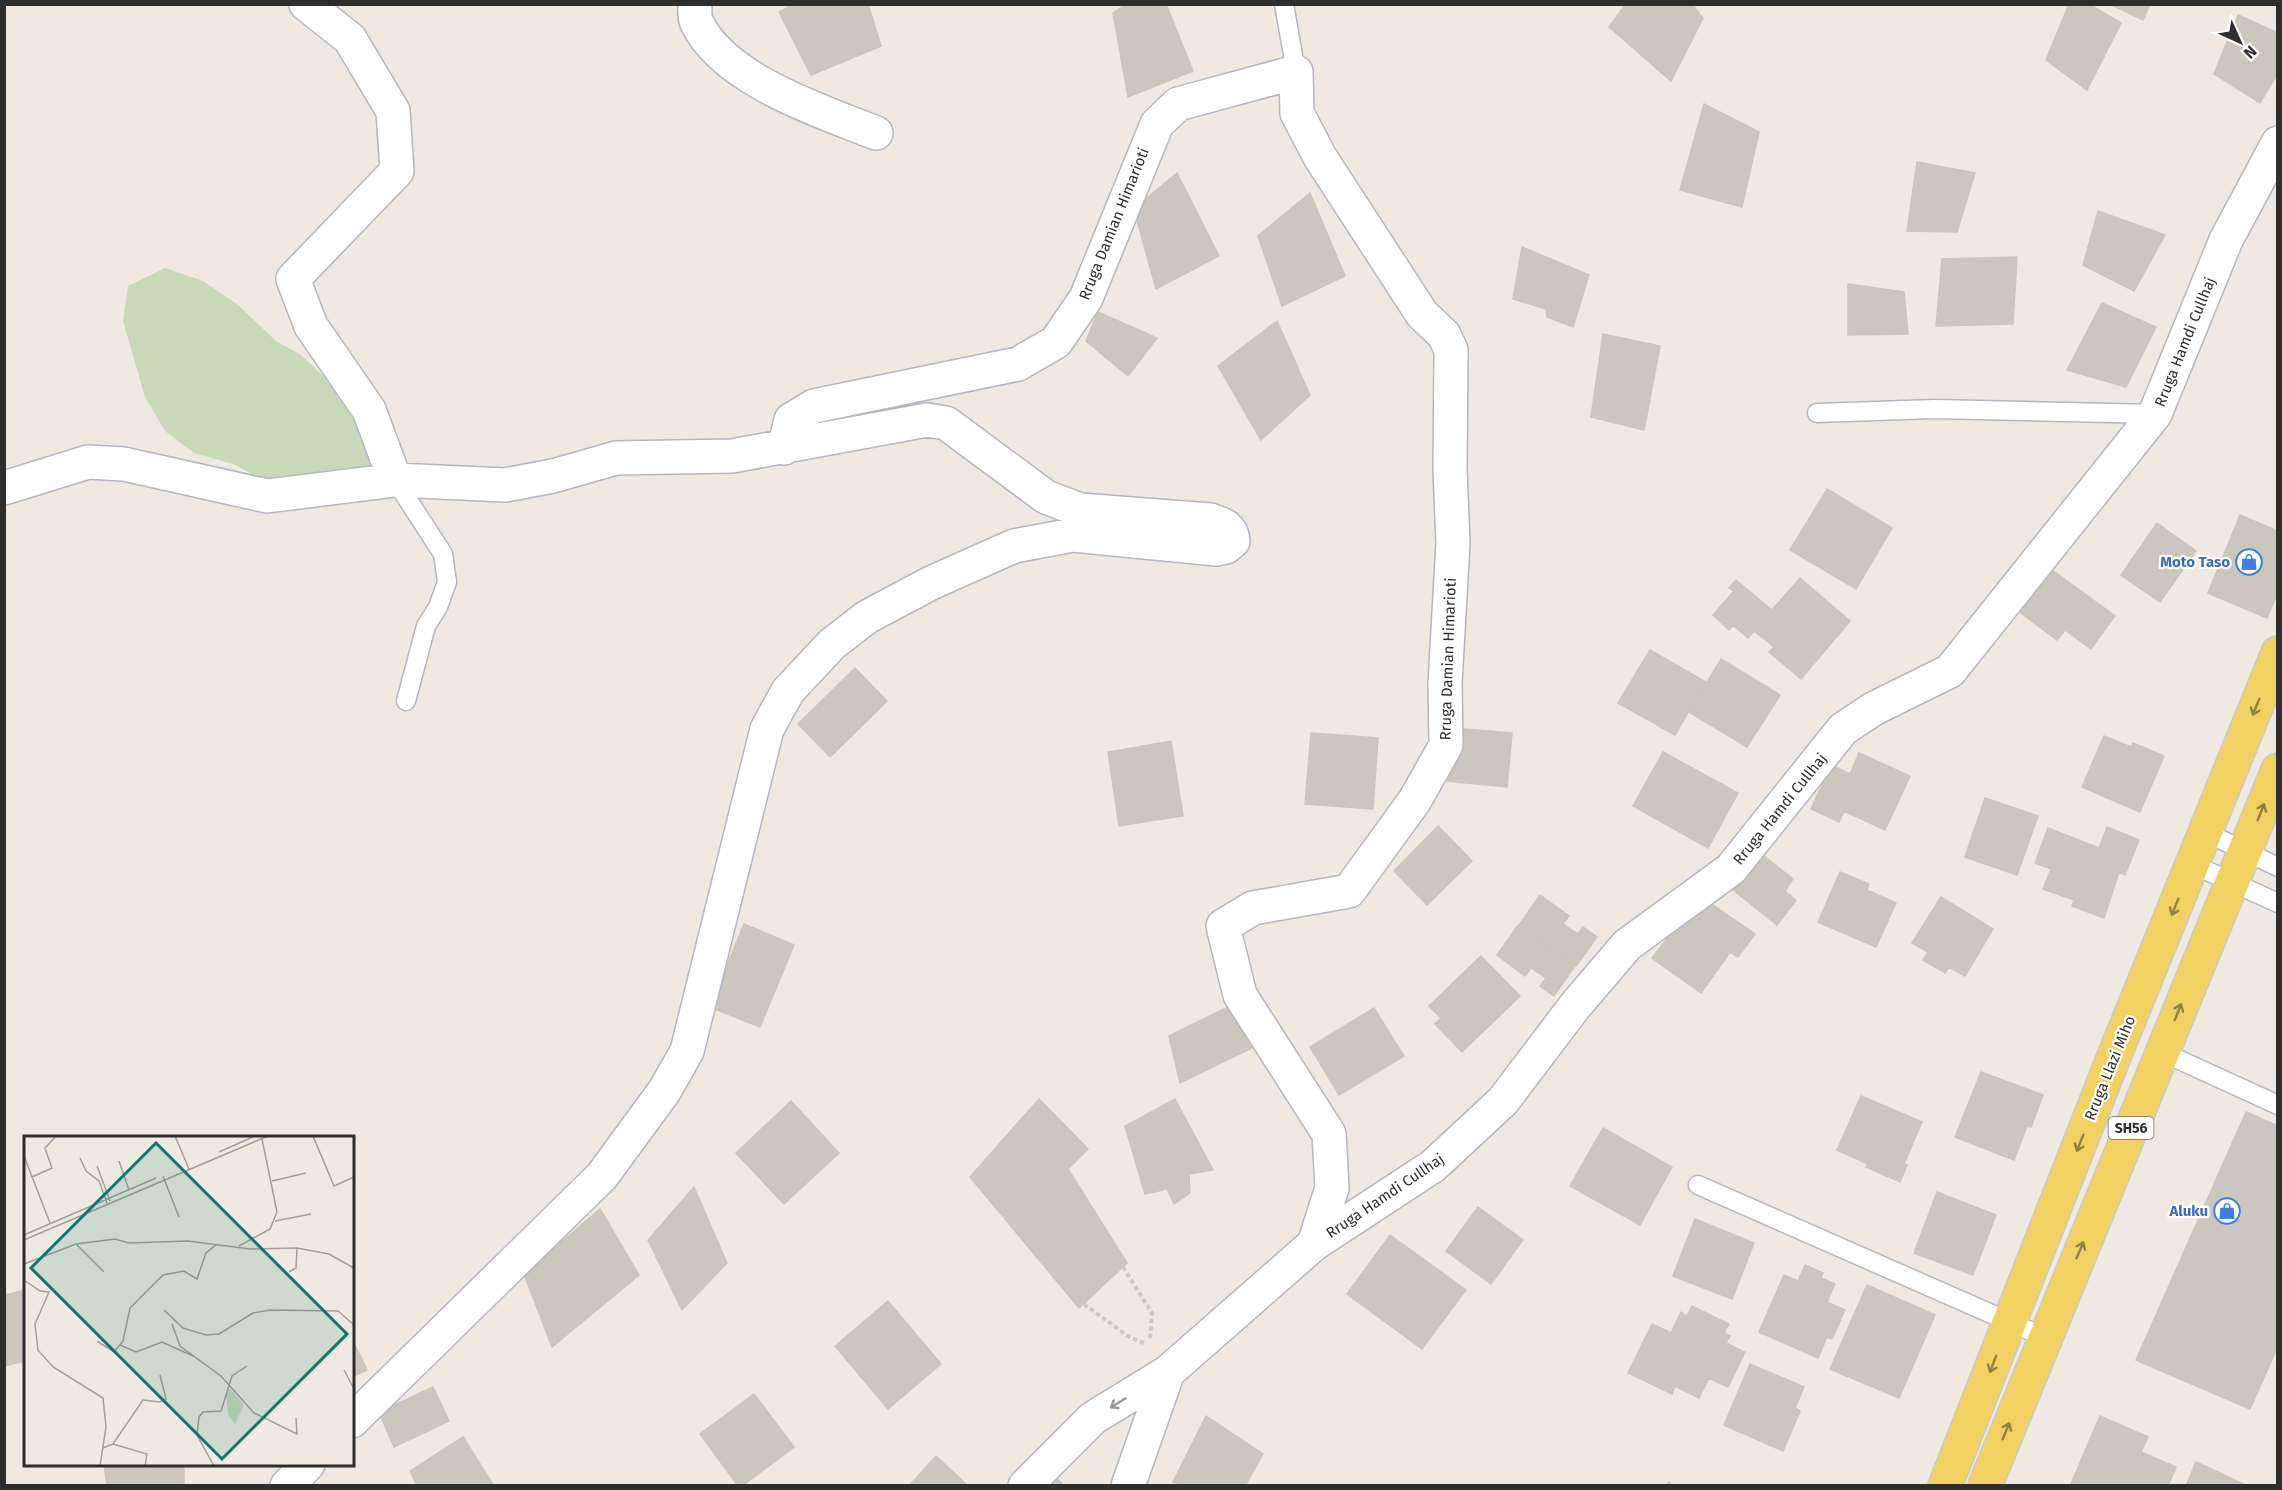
<svg xmlns="http://www.w3.org/2000/svg" width="2282" height="1490" viewBox="0 0 2282 1490" font-family="'Fira Sans',sans-serif">
  <style>
    .cemetery { fill: #c8d9b8 }
    .building { fill: #cbc7bf; stroke: #cbc5ba; stroke-width: 1.5 }
    .lines { fill: none; stroke-linecap: round; stroke-linejoin: round }
    .service-casing { stroke: #b4b7c1; stroke-width: 21 }
    .minor-casing { stroke: #b4b7c1; stroke-width: 36 }
    .primary-casing { stroke: #c9c9c9; stroke-width: 36 }
    .path { stroke: #c9c9c9; stroke-width: 4; stroke-dasharray: 4.5 3; stroke-linecap: butt }
    .service { stroke: #fff; stroke-width: 18 }
    .minor { stroke: #fff; stroke-width: 33 }
    .primary { stroke: #f2d163; stroke-width: 33 }
    .oneway { stroke: #908048 }
    .oneway2 { stroke: #969696 }
    .labels { text-anchor: middle; dominant-baseline: central; stroke-width: 4.5; stroke-linejoin: round; paint-order: stroke }
    .shield { fill: #fff; stroke: #6d6d6d; stroke-width: 1.5 }
    .shield-label { font-size: 14px; font-weight: bold; fill: #2e2e2e }
    .street-label { font-size: 15px; fill: #2e2e2e; stroke: #fff }
    .shop-label { font-size: 15px; font-weight: bold; fill: #366cbe; stroke: #fff; text-anchor: end }
    .inset-road { fill: none; stroke: #a29e99; stroke-width: 1.5 }
    .view { fill: #0f766e; fill-opacity: 0.15; stroke: #0f766e; stroke-width: 3 }
    .inset-edge { fill: none; stroke: #2e2e2e; stroke-width: 3 }
  </style>
  <rect width="100%" height="100%" fill="#efe9e1"/>
  <path class="cemetery" d="M165,268L203,281L237,304L276,341L301,355L358,408L377,472L263,480L233,464L194,453L165,431L145,397L123,321L128,286Z"/>
  <path class="building" d="M793,4H868L881,46L811,75L779,12Z
    M1127,4H1166L1193,71L1128,97L1113,13Z
    M1626,4H1692L1703,18L1671,81L1609,27Z
    M2069,4H2089L2121,23L2087,90L2046,60Z
    M2110,4H2150L2143,20Z
    M2238,15L2278,33V73L2260,103L2214,74Z
    M1704,104L1759,132L1742,207L1680,190Z
    M1917,162L1975,173L1957,232L1907,231Z
    M1177,173L1219,256L1156,289L1134,209Z
    M1310,193L1345,276L1282,306L1258,236Z
    M2098,211L2165,235L2134,291L2083,265Z
    M1522,247L1589,275L1573,327L1547,317L1546,309L1513,299Z
    M2017,257L2013,324L1936,326L1942,259Z
    M1848,284L1904,292L1908,334L1848,335Z
    M2102,303L2156,327L2126,387L2067,370Z
    M1098,312L1157,338L1128,376L1086,341Z
    M1277,321L1310,395L1261,440L1218,366Z
    M1603,334L1660,346L1644,430L1591,417Z
    M1827,489L1892,528L1856,589L1790,550Z
    M2240,515L2278,531V592L2267,618L2208,593Z
    M2157,523L2196,551L2160,602L2121,575Z
    M2048,567L2115,616L2091,649L2065,630L2057,640L2017,610Z
    M1800,578L1850,621L1801,679L1769,652L1774,647L1754,631L1748,638L1733,625L1729,630L1713,615L1734,591L1729,588L1736,580L1772,610Z
    M1650,650L1706,682L1675,735L1618,703Z
    M1721,659L1780,695L1747,747L1689,712Z
    M855,668L887,701L830,757L798,724Z
    M1465,729L1512,733L1507,787L1447,781L1450,746L1463,747Z
    M1311,733L1378,738L1373,809L1305,804Z
    M2104,736L2131,747L2133,743L2164,756L2140,812L2082,787Z
    M1171,741L1183,816L1119,826L1108,752Z
    M1663,752L1738,793L1708,848L1633,806Z
    M1859,753L1910,776L1885,830L1844,811L1839,822L1811,809L1831,765L1850,774Z
    M1985,798L2038,816L2017,875L1965,857Z
    M1438,826L1472,861L1427,905L1394,871Z
    M2107,827L2139,840L2125,875L2119,872L2104,918L2072,906L2074,900L2043,889L2051,869L2035,863L2048,828L2099,848Z
    M1756,850L1793,879L1785,891L1796,900L1777,925L1728,886Z
    M1840,872L1869,884L1867,890L1896,903L1876,947L1818,922Z
    M1540,895L1569,916L1563,924L1578,934L1583,927L1597,937L1576,966L1519,925Z
    M1700,896L1755,934L1738,957L1730,952L1701,993L1652,958Z
    M1941,897L1993,929L1965,976L1949,967L1945,973L1923,960L1928,952L1912,943Z
    M744,924L794,945L760,1027L710,1007Z
    M1518,925L1575,966L1554,996L1540,986L1546,978L1531,968L1525,976L1497,955Z
    M1481,956L1520,996L1462,1052L1435,1024L1441,1018L1429,1006Z
    M1232,1005L1254,1047L1180,1083L1169,1036Z
    M1374,1008L1404,1056L1339,1095L1310,1047Z
    M1981,1072L2043,1095L2031,1127L2027,1126L2014,1160L1955,1137Z
    M1861,1096L1922,1122L1904,1164L1907,1165L1900,1182L1866,1167L1868,1164L1837,1150Z
    M1039,1099L1088,1149L1068,1169L1127,1263L1079,1308L970,1177Z
    M1175,1099L1213,1170L1189,1174L1190,1193L1174,1204L1167,1189L1145,1194L1125,1126Z
    M791,1101L839,1153L784,1204L736,1153Z
    M2246,1112L2278,1126V1346L2250,1409L2136,1360Z
    M1603,1128L1672,1167L1640,1225L1570,1186Z
    M694,1187L727,1263L682,1310L648,1240Z
    M1937,1192L1996,1215L1973,1275L1914,1253Z
    M1478,1207L1523,1240L1491,1284L1446,1251Z
    M600,1209L639,1275L552,1347L524,1274Z
    M1695,1219L1754,1243L1732,1299L1673,1276Z
    M1390,1235L1466,1290L1422,1349L1347,1294Z
    M1805,1265L1823,1273L1821,1278L1835,1284L1827,1302L1845,1310L1832,1339L1827,1337L1818,1358L1759,1332L1784,1275L1798,1281Z
    M1867,1285L1935,1315L1899,1398L1830,1369Z
    M26,1290V1361L4,1366V1295Z
    M888,1301L941,1364L888,1409L835,1346Z
    M1692,1306L1729,1324L1724,1333L1730,1336L1726,1343L1745,1352L1728,1387L1709,1378L1699,1398L1675,1386L1672,1394L1628,1373L1652,1324L1671,1333L1681,1312L1687,1316Z
    M352,1339L367,1370L352,1377Z
    M1750,1364L1804,1387L1795,1408L1800,1411L1783,1451L1724,1425Z
    M433,1387L449,1421L394,1447L379,1412Z
    M754,1394L794,1447L742,1486H738L700,1434Z
    M1206,1416L1263,1454L1245,1486H1185L1173,1482Z
    M2100,1416L2148,1437L2141,1452L2176,1467L2168,1486H2070Z
    M463,1437L494,1486H417L410,1471Z
    M936,1456L968,1486H909Z
    M2196,1462L2248,1486H2186Z
    M104,1464H184V1486H107Z
    M1057,1478L1064,1486H1050Z"/>
  <g class="lines">
    <g class="service-casing">
      <path id="service" d="M1284,4L1296,72
        M1817,413L1935,409L2155,414
        M395,480L443,554L447,582L438,607L426,626L406,701
        M2205,832L2278,867
        M2192,864L2278,903
        M2162,1052L2278,1105
        M1698,1185L2044,1337"/>
    </g>
    <g class="minor-casing">
      <path id="minor" d="M306,4L350,39L393,111L397,171L293,279L311,326L369,410L395,480
        M695,4C695,10 694,18 697,23C724,80 821,111 876,133
        M784,448L791,420L814,406L1018,364L1056,342L1086,298L1157,124L1178,104L1296,72L1297,113L1320,157L1422,314L1444,335L1451,350L1450,470L1453,543L1445,683L1446,745L1415,800L1349,891L1253,908L1223,926L1240,995L1329,1134L1332,1188L1314,1244
        M4,488L88,462L124,464L267,496L395,480L505,485L553,476L616,458L732,456L927,420L946,423L1046,497L1080,510L1210,520C1222,524 1232,526 1233,541L1226,547L1216,549L1073,535L1014,546L931,583L867,617L832,644L788,691L767,729L687,1051L665,1090L602,1176L352,1421
        M287,1486L308,1464
        M1025,1486L1093,1418L1168,1372L1314,1244L1433,1166L1503,1101L1575,1006L1627,945L1731,869L1843,729L1873,709L1950,671L2155,414L2226,240L2278,143
        M1128,1486L1168,1372"/>
    </g>
    <g class="primary-casing">
      <path id="primary" d="M1945,1486L2113,1059L2278,653
        M1985,1486L2278,770"/>
    </g>
    <path class="path" d="M1123,1267L1152,1313L1150,1339
      M1084,1304L1129,1337L1146,1344
      M1668,1486L1670,1481"/>
    <use href="#service" class="service"/>
    <use href="#minor" class="minor"/>
    <use href="#primary" class="primary"/>
  </g>
  <defs><path id="oneway-shaft" d="M-6 0H5M1.5-3L5.5 0L1.5 3" fill="none" stroke-width="1.6" stroke-linecap="round" stroke-linejoin="round" transform="scale(1.5)"/></defs>
  <g class="oneway">
    <use href="#oneway-shaft" transform="translate(2256 707) rotate(112)"/>
    <use href="#oneway-shaft" transform="translate(2261 812) rotate(-68)"/>
    <use href="#oneway-shaft" transform="translate(2175 907) rotate(112)"/>
    <use href="#oneway-shaft" transform="translate(2178 1012) rotate(-68)"/>
    <use href="#oneway-shaft" transform="translate(2080 1143) rotate(112)"/>
    <use href="#oneway-shaft" transform="translate(2080 1250) rotate(-67)"/>
    <use href="#oneway-shaft" transform="translate(1993 1364) rotate(111)"/>
    <use href="#oneway-shaft" transform="translate(2006 1431) rotate(-68)"/>
  </g>
  <use class="oneway2" href="#oneway-shaft" transform="translate(1118 1403) rotate(148)"/>
  <defs>
    <g id="shop-ring" transform="scale(1.35)"><circle r="9.5" fill="#fff" stroke="#3f7fe0" stroke-width="1.5"/><path d="M-5-2.5h2.3a2.7 3.5 0 0 1 5.4 0H5L5.5 6h-11ZM-1.5-2.5h3a1.5 2.3 0 0 0-3 0Z" fill="#3f7fe0"/></g>
  </defs>
  <g fill-rule="evenodd">
    <use href="#shop-ring" x="2249" y="562"/>
    <use href="#shop-ring" x="2227" y="1211"/>
  </g>
  <g class="labels">
    <rect class="shield" x="2108.5" y="1117" width="45" height="22" rx="4.5"/>
    <g class="shield-label">
      <text x="2131" y="1128">SH56</text>
    </g>
    <g class="street-label">
      <text transform="translate(1114 224) rotate(-68)">Rruga Damian Himarioti</text>
      <text transform="translate(2185 342) rotate(-68)">Rruga Hamdi Cullhaj</text>
      <text transform="translate(1448 659) rotate(-88)">Rruga Damian Himarioti</text>
      <text transform="translate(1780 809) rotate(-51)">Rruga Hamdi Cullhaj</text>
      <text transform="translate(2110 1068) rotate(-68)">Rruga Llazi Miho</text>
      <text transform="translate(1385 1196) rotate(-34)">Rruga Hamdi Cullhaj</text>
    </g>
    <g class="shop-label">
      <text x="2230" y="562">Moto Taso</text>
      <text x="2208" y="1211">Aluku</text>
    </g>
  </g>
  <g transform="translate(24 1136)">
    <rect width="330" height="330" fill="#efe9e1"/>
    <path d="M206,252L220,269L211,288L204,278L202,259Z" fill="#c8d9b8"/>
    <path class="inset-road" d="M151,0L165,33M289,0L310,50L330,41M195,16L231,0M0,20L26,87M56,22L62,35L75,45L83,67M95,25L105,54M73,30L86,65M139,40L155,81M8,41L28,32L21,12L32,0M248,45L282,37M251,85L287,78M0,99L132,42M0,104L244,0M52,108L80,136M215,110L246,93L253,76L238,3M0,128L52,108L91,103L105,107L164,105L226,113L273,112L305,118L330,132M265,136L272,132L273,112M0,144L16,155L25,156L11,188L14,214L29,231L79,262L82,291L76,330M140,174L159,192L182,199L195,198L229,177L246,174L314,175L330,189M148,188L156,210L197,240L230,277L273,298L272,282M73,205L90,216L99,205L106,172L139,139L160,135L173,143L182,117L192,109M96,209L112,216L138,206L169,220M320,234L330,253M89,308L123,318L121,330M79,312L89,308L119,264L136,266L142,263L136,239M190,330L173,299L175,281L179,276L197,275L208,240L223,230"/>
    <path class="view" d="M132,7L323,198L198,323L7,132Z"/>
    <rect width="330" height="330" class="inset-edge"/>
  </g>
  <rect width="2282" height="1490" fill="none" stroke="#2e2e2e" stroke-width="12"/>
  <g transform="translate(2240 42) rotate(135)" stroke="#ffffff" stroke-width="4.5" paint-order="stroke">
  <path d="M0-4.5L10 22L0 15L-10 22Z" fill="#2e2e2e"/>
  <text y="-9" font-size="16" font-weight="bold" text-anchor="middle" fill="#2e2e2e">N</text>
  </g>
</svg>
